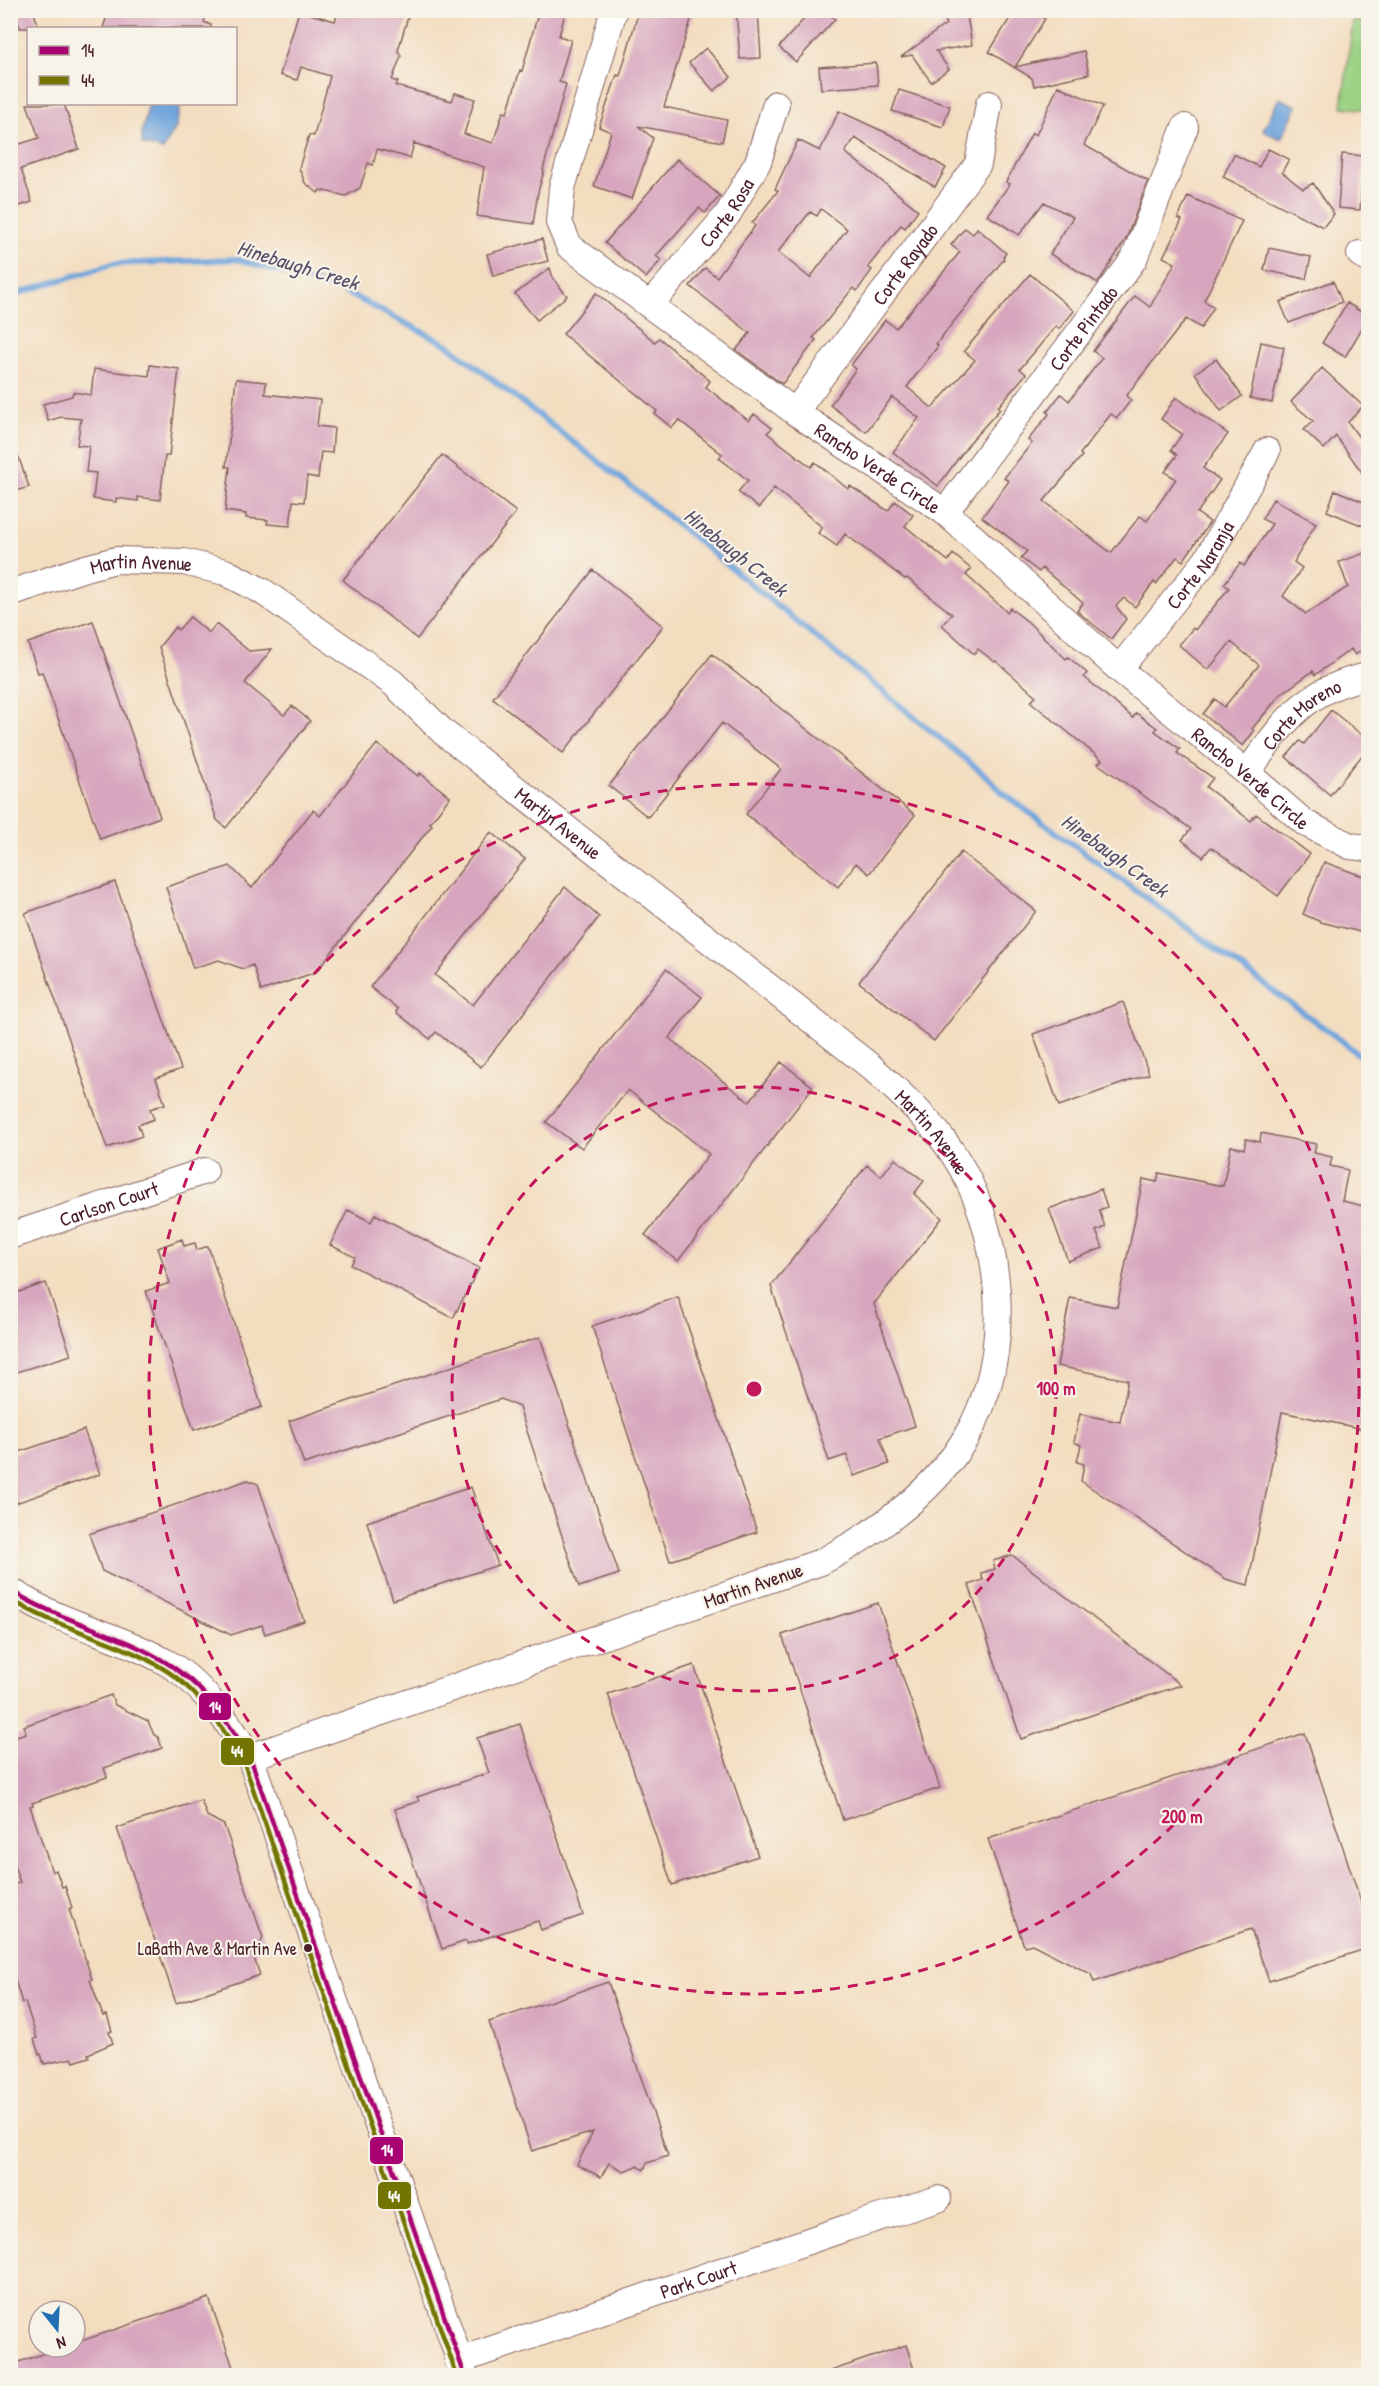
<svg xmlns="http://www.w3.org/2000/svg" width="1379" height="2386" viewBox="0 0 1379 2386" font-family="'Patrick Hand',sans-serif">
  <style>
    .green { fill: #9ad183; stroke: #727857; stroke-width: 1.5 }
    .water { fill: #6fa4dc; stroke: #5c6284; stroke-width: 1.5 }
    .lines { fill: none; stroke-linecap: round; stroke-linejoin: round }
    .stream { stroke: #6fa4dc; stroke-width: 6 }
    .building { fill: #d7a6be; fill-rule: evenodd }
    .minor-casing { stroke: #85625f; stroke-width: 28 }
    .minor { stroke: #fff; stroke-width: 26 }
    .bus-1-casing { stroke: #f7f3e8; stroke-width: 9 }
    .bus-2-casing { stroke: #f7f3e8; stroke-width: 9 }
    .bus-1 { stroke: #a90272; stroke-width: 4.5 }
    .bus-2 { stroke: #727501; stroke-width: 4.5 }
    .ring { fill: none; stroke: #c2185b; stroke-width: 3; stroke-dasharray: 10 8 }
    .bus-dot { fill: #4a1f2b; stroke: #f7f3e8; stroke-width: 2 }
    .labels { text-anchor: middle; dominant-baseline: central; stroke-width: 4.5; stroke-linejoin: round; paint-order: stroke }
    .bus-label { font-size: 18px; fill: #4a1f2b; stroke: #f7f3e8; text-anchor: end }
    .street-label { font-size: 20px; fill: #4a1f2b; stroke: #f7f3e8 }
    .water-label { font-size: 21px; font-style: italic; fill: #574e69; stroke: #f7f3e8 }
    .centre { fill: #c2185b; stroke: #f7f3e8; stroke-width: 3 }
    .ring-label { font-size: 18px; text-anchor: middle; font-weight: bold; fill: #c2185b; stroke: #f7f3e8; stroke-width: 4.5; stroke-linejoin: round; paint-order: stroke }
    .line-badge { stroke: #f7f3e8; stroke-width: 2 }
    .badge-label { font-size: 16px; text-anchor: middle; font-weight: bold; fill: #fff }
  </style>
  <rect width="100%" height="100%" fill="#f7f3e8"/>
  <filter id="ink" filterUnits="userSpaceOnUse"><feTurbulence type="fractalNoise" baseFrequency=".0167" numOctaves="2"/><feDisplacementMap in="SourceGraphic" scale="12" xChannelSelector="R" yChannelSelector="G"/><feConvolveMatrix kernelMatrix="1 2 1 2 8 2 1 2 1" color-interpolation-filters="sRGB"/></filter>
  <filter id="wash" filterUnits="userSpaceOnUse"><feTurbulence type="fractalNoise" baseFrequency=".008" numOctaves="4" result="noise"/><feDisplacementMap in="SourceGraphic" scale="24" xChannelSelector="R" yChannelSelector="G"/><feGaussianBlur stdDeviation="1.35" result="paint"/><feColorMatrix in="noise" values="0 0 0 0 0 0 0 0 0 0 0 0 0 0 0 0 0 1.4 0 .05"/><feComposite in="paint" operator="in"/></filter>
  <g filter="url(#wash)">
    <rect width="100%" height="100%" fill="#f3ddbf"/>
    <path class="green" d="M1353,21L1368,23V110L1342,107Z"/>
    <path class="water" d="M1279,98L1297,106L1281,139L1263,131Z
      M149,104H181L176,127L163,150L142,144V131Z"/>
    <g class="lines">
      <path class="stream" d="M10,296L112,264L237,259L343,291L448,345L634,489L984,774L1004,794L1342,1041L1368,1062"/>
    </g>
    <g id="blocks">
      <path class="building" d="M14,10H33L39,28H20Z
        M109,10H165L182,15L183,10H193L206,15L204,22L211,25V28H103Z
        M339,10H386L408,17L398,50L401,56L392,80L398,82L396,86L452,101L455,93L475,99L464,134L493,143L503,112L507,113L520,70L522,71L539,10H566L559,36L571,40L559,82L566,84L543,170L544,171L538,192L533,224L477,216L484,167L414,143L410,158L377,149L373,165L368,163L360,188L346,196L320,190L318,193L305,183L299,168L309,135L314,136L330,76L301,67L297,80L280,75L299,11L335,21Z
        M639,10H694L664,107L727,120L722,142L638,126L653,138L632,199L594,186L611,132L599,127L617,75L620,76Z
        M736,10H758L761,58L740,59Z
        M812,10H825L835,19L796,62L779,47Z
        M943,10H966L972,45L936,51L949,69L931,82L912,55L901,57L946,24Z
        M1015,10H1031L1045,19L1015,67L1084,51L1089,74L1034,86L1032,78L989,52Z
        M706,48L731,77L714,91L689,63Z
        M876,63L878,85L821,89L819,67Z
        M1058,86L1103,106L1084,145L1148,181L1126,239L1098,283L1050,254L1073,217L1044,202L1019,235L987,215L1010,184L1006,182L1032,133L1036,135Z
        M899,90L950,106L943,127L892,111Z
        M27,104H64L79,149L21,169L32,202L10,209V147L39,138Z
        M839,111L893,136L946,168L935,187L855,138L845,152L918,210L905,228L901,225L868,267L872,270L857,291L853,288L813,338L816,340L782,384L736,350L750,333L690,286L705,268L717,277L755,226L752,223L778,191L775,189L798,140L820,151ZM821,209L847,229L810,278L778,252L810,212L817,216Z
        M1268,149L1289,159L1282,172L1303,189L1313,183L1334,214L1323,227L1223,177L1234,154L1259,167Z
        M1342,154L1364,156L1360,210L1338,208Z
        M677,159L720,196L705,213L699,208L656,256L661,260L646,278L605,243Z
        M1188,196L1242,221L1204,301L1214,307L1201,328L1186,319L1126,396L1131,400L1117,418L1111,414L1080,454L1082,456L1044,501L1111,553L1140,516L1147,521L1176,479L1165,472L1177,455L1171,450L1182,434L1161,419L1176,397L1228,434L1203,468L1220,480L1197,513L1210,522L1183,561L1177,557L1156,584L1154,582L1135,607L1124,598L1116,606L1126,619L1111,639L1077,611L1083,603L1042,568L1039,572L1021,558L1027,551L982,517L1009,481L1004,478L1032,443L1028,440L1049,414L1047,412L1061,394L1069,401L1102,358L1093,351L1135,296L1150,307L1175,263L1163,257L1182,220L1178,218Z
        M965,228L973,234L977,228L1006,253L1003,257L1004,259L936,344L938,346L907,387L932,408L975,360L964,351L1030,274L1074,311L1059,329L1056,326L1020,369L1026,374L998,407L1000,409L971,441L938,486L893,452L919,418L892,397L866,432L830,405L856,369L851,365L885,320L896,328L960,252L951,245Z
        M542,239L548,261L493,276L487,254Z
        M1269,248L1311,257L1306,279L1264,270Z
        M550,268L553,278L567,296L537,320L515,294Z
        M1333,281L1342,302L1289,323L1280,302Z
        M596,293L655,342L659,338L676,352L710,381L706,387L749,421L754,414L772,428L767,433L811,467L815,462L848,489L850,486L888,511L895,501L913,515L905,526L948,561L953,554L971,569L966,575L1007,612L1010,608L1028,622L1066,659L1068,657L1087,673L1084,677L1133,718L1136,713L1157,728L1155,731L1180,749L1177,753L1213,778L1206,787L1251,821L1256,814L1310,854L1278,896L1211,847L1203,857L1182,840L1191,829L1098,764L1102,760L1031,702L1036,696L996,661L995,662L978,649L974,654L942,625L952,614L907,578L905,579L845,534L837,546L818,533L822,527L774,488L759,508L738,492L748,480L719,458L722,454L679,420L672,428L655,414L657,411L563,334Z
        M1347,303L1368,316V318L1345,357L1322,343Z
        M1261,342L1284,347L1272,403L1250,398Z
        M1216,359L1242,396L1221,411L1195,373Z
        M150,365L179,369L169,456H165L160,500L138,497V501L116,498V502L93,499L96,473L86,472L89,446L77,445L81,419L61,417L48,421L43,404L72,396L73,392L91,395L94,369L149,376Z
        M1322,368L1363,406L1348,422L1368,450V481L1336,436L1324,449L1304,430L1313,421L1291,402Z
        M236,379L266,382L265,394L320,400L317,426L334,428L332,453L321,452L318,478L307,476L304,502L293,501L290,526L267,524L268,520L246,518V514L225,511L230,467H226Z
        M10,441H13L29,487L10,493Z
        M442,455L516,512L417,639L343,580Z
        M1335,490L1368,504V528L1327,511Z
        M1273,499L1316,523L1294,562L1302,568L1283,596L1306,614L1348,587L1339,562L1368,552V646L1355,655L1351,649L1315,675L1313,671L1280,695L1252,729L1254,731L1243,746L1203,714L1215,699L1224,707L1259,665L1231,642L1208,670L1179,645L1193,628L1195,630L1229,588L1224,584L1240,563L1244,566L1272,524L1262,519Z
        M593,570L663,626L563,753L493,698Z
        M190,617L209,633L216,624L249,651L272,649L245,683L284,715L292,706L310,721L226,828L217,820L159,647L175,627L178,630Z
        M93,621L160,817L100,839L42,672L38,673L28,643Z
        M712,654L915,815L869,874L856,863L838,887L746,814L781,769L722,723L648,817L609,786Z
        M1331,710L1368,740V748L1330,795L1286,757L1300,741L1304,744Z
        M377,744L418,776L420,773L450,797L430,823L432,825L316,972L261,991L253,965L243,969L219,960L193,968L166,887L230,866L252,888L313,810L320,816Z
        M491,832L525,859L435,975L473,1005L565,887L599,917L481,1067L436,1032L430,1039L396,1012L398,1009L370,987Z
        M961,852L1036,911L934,1041L859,982Z
        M1324,862L1368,878V934L1321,922L1303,914Z
        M115,882L181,1069L156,1078L165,1104L150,1109L154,1119L138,1125L142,1136L107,1148L25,913Z
        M666,969L702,997L669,1038L749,1102L781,1062L813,1087L678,1261L645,1235L709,1154L628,1090L582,1148L546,1122Z
        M1123,1002L1149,1074L1059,1106L1033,1034Z
        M1261,1133L1316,1144L1314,1153L1332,1157L1330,1166L1348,1170L1342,1201L1368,1207V1430L1282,1412L1248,1585L1226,1579L1081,1481L1084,1464L1077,1462L1081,1445L1074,1442L1080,1414L1120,1422L1128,1380L1057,1366L1070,1298L1117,1307L1143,1179L1157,1182L1159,1173L1223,1186L1231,1146L1244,1149L1246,1139L1260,1142Z
        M895,1159L924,1181L914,1194L942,1218L874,1304L915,1426L880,1438L889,1464L854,1476L847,1455L829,1461L771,1286L867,1165L881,1176Z
        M1101,1189L1107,1207L1099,1210L1105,1227L1096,1231L1103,1248L1068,1261L1049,1209Z
        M348,1210L371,1222L375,1214L479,1268L453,1318L351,1265L355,1257L330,1245Z
        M182,1239L184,1246L195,1243L197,1250L208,1246L262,1407L194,1430L146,1291L170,1283L158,1248Z
        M46,1283L71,1355L10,1374V1295Z
        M678,1297L757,1532L670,1561L592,1326Z
        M540,1337L619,1574L579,1587L519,1407L501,1399L304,1464L289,1421Z
        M84,1430L100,1474L10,1505V1455Z
        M248,1480L258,1484L304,1621L265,1634L262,1625L231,1635L102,1571L89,1534Z
        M471,1487L498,1565L393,1600L367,1522Z
        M1012,1555L1091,1616L1181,1685L1021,1739L969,1585L983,1580L981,1573L995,1569L993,1561Z
        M878,1603L940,1788L843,1820L782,1635Z
        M694,1665L758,1856L672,1885L608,1694Z
        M111,1695L115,1705L148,1721L154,1735L158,1737L162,1748L104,1768L107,1777L32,1803L33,1805L30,1806L52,1872L56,1870L62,1887L65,1886L72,1908L69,1909L92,1979L90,1980L103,2016L107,2015L112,2031L109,2032L113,2043L88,2054L89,2057L74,2062L72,2058L44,2064L41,2054H39L34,2039L37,2038L25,2002L22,2003L10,1964V1893L16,1892L14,1885L20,1882L10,1855V1738L26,1733L24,1726Z
        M520,1724L583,1915L541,1930L538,1921L467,1944L466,1941L442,1949L395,1809L419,1801L417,1797L489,1773L477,1738Z
        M1305,1733L1368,1923V1948L1269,1981L1251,1929L1094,1982L1091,1974L1032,1944L1024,1946L988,1839Z
        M201,1800L207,1816L224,1825L263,1938L254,1958L260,1975L176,2003L117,1828Z
        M608,1982L668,2156L647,2163L644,2170L637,2166L624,2171L609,2163L601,2177L577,2165L593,2132L532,2151L489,2022Z
        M209,2298L236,2376H10V2365L63,2347H75V2343Z
        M906,2345L916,2376H825V2373Z"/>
    </g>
  </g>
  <g filter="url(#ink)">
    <use href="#blocks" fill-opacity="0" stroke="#85625f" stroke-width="1.5"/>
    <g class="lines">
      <g class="minor-casing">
        <g id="minor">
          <path id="s1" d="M614,10L562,188L559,222L569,246L795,412L945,512L1119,669L1247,773L1305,823L1350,846L1368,848"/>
          <path d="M1360,254L1368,259"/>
          <path id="s2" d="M650,305L728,214L758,162L776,104"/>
          <path id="s3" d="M795,412L978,164L989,104"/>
          <path id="s4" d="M945,512L1134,259L1185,127"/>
          <path id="s5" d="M10,593L85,568L116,560L184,562L225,572L262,591L393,683L443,732L870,1066C901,1094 931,1120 954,1155C981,1197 993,1242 997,1292C1006,1426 934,1502 821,1562L250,1757"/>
          <path id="s6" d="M1119,669L1206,561L1267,451"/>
          <path id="s7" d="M1247,773C1283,723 1304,689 1368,676"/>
          <path id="s8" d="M10,1236L205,1171"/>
          <path d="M10,1590C58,1624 119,1634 169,1664C203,1684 229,1724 250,1757L465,2376"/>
          <path id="s9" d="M458,2361L846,2228L938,2199"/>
        </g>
      </g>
      <use href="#minor" class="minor"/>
      <g class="bus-1-casing">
        <path id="bus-1" d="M10,1590C64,1624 131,1635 180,1672C210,1694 230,1726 250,1757L465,2376"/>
      </g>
      <g class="bus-2-casing">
        <path id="bus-2" d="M10,1599C62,1632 128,1641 177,1678C205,1700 224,1731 243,1760L457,2376"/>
      </g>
      <use href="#bus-1" class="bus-1"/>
      <use href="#bus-2" class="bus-2"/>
    </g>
  </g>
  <g class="ring">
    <circle cx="754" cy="1389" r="302"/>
    <circle cx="754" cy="1389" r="605"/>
  </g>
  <circle class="bus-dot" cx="308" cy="1948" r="5"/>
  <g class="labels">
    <g class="bus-label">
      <text x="297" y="1948">LaBath Ave &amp; Martin Ave</text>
    </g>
    <g class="street-label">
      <text stroke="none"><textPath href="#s2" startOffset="120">Corte Rosa</textPath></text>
      <text stroke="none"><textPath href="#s3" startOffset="184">Corte Rayado</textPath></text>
      <text stroke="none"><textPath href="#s4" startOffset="230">Corte Pintado</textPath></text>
      <text stroke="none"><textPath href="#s1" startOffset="626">Rancho Verde Circle</textPath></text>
      <text stroke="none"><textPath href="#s6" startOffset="132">Corte Naranja</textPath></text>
      <text stroke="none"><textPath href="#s5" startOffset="136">Martin Avenue</textPath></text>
      <text stroke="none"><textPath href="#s7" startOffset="81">Corte Moreno</textPath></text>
      <text stroke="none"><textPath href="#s1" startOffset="1112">Rancho Verde Circle</textPath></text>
      <text stroke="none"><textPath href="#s5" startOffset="640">Martin Avenue</textPath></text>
      <text stroke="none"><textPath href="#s5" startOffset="1126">Martin Avenue</textPath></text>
      <text stroke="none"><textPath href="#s8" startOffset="104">Carlson Court</textPath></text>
      <text transform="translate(753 1585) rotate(-19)">Martin Avenue</text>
      <text stroke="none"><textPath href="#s9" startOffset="254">Park Court</textPath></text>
    </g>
    <g class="water-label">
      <text transform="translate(298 265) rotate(17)">Hinebaugh Creek</text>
      <text transform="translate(736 552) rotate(39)">Hinebaugh Creek</text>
      <text transform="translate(1115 855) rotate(36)">Hinebaugh Creek</text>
    </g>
  </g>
  <circle cx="754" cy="1389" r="9" class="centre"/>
  <g class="ring-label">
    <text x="1056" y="1395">100 m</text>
    <text x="1182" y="1823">200 m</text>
  </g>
  <g class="line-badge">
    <rect x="198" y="1692" width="34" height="29" rx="6" fill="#a90272"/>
    <rect x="220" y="1737" width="35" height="29" rx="6" fill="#727501"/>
    <rect x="369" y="2136" width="35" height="29" rx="6" fill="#a90272"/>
    <rect x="377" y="2181" width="35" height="29" rx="6" fill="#727501"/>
  </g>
  <g class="badge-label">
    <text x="215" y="1713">14</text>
    <text x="237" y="1757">44</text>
    <text x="387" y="2156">14</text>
    <text x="394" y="2202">44</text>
  </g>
  <rect width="1379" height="2386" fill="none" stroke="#f7f3e8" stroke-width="36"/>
  <rect x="27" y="27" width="210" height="78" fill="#f7f3e8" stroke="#b29e9c" stroke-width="1.5"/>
  <rect x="39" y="46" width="30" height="9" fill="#a90272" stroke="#b29e9c" stroke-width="1.5"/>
  <text x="81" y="57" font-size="18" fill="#4a1f2b">14</text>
  <rect x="39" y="76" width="30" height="9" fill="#727501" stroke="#b29e9c" stroke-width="1.5"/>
  <text x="81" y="87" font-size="18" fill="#4a1f2b">44</text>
  <g transform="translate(57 2329) rotate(162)"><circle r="28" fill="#f7f3e8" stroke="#b29e9c" stroke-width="1.5"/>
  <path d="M0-4.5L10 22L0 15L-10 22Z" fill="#1f6fb2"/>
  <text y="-9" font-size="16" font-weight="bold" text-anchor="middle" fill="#4a1f2b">N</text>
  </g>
</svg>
